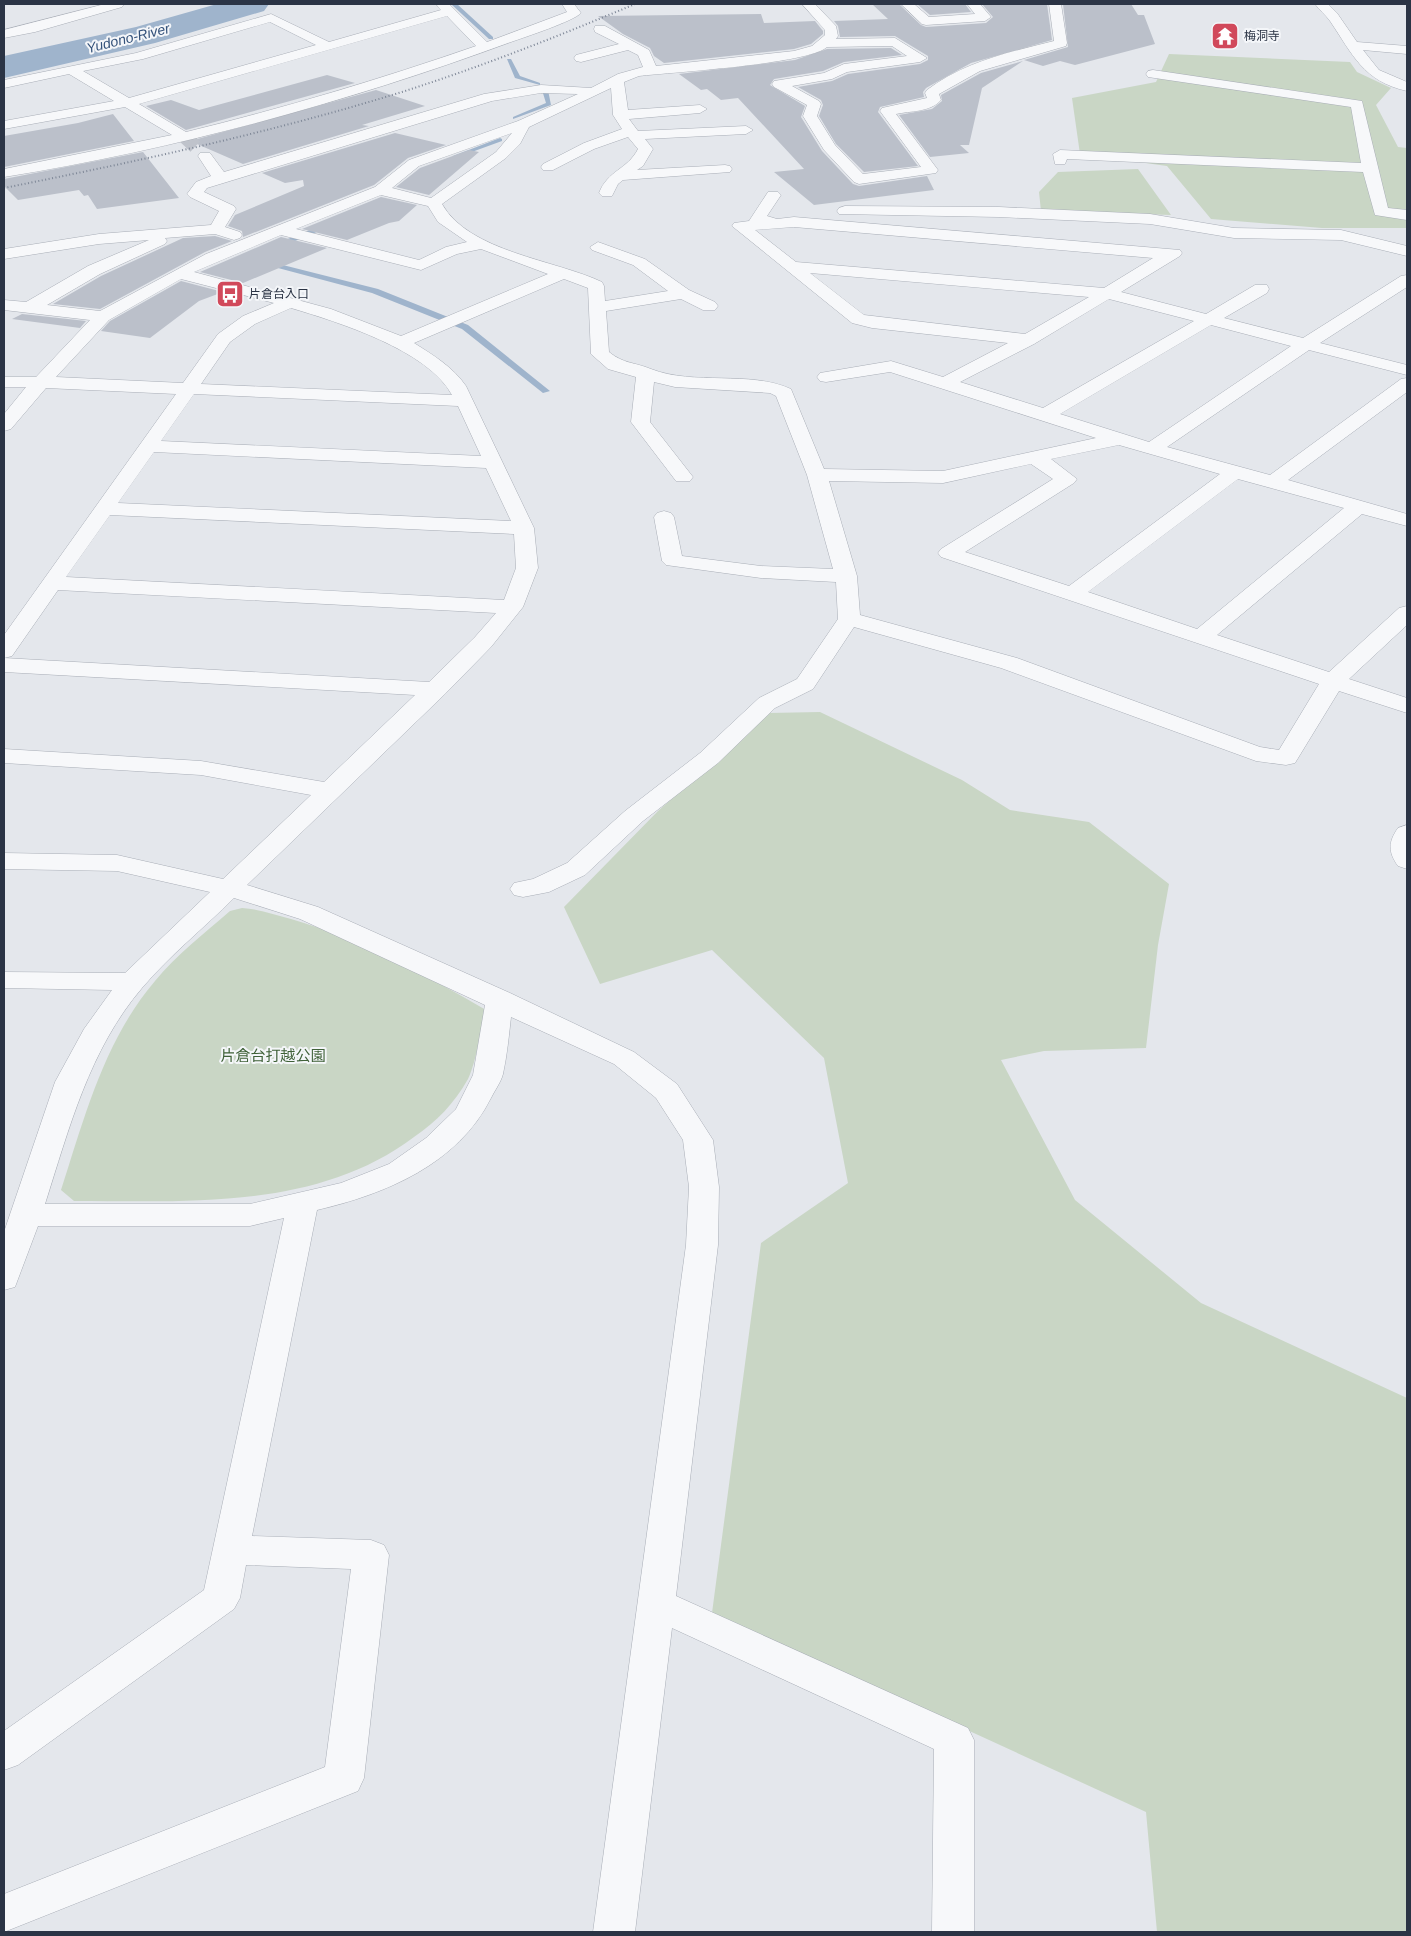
<svg xmlns="http://www.w3.org/2000/svg" width="1411" height="1936" viewBox="0 0 1411 1936" font-family="Arial,'Noto Sans JP',sans-serif">
  <style>
    .green { fill: #c9d6c5 }
    .lines { fill: none; stroke-linecap: round; stroke-linejoin: round }
    .stream { fill: #9fb4cc; fill-rule: evenodd }
    .river { fill: #9fb4cc; fill-rule: evenodd }
    .building { fill: #bbc0ca }
    .minor-tunnel { stroke: #bfc3cb; stroke-width: 14; stroke-dasharray: 14 7; stroke-linecap: butt }
    .minor-casing { stroke: #a9aeb7; stroke-width: 1 }
    .minor { fill: #f7f8fa; fill-rule: evenodd }
    .rail { stroke: #7d8696; stroke-width: 2; stroke-dasharray: 1 2.5; stroke-linecap: butt }
    .labels { text-anchor: middle; dominant-baseline: central; stroke-width: 4; stroke-linejoin: round; paint-order: stroke }
    .far-poi-label { font-size: 12px; fill: #2b3445; stroke: #f4f6f9; text-anchor: start }
    .far-water-label { font-size: 14px; font-style: italic; fill: #34527a; stroke: #f4f6f9 }
    .park-label { font-size: 15px; fill: #3f6138; stroke: #f4f6f9 }
  </style>
  <rect width="100%" height="100%" fill="#e4e7ec"/>
  <path class="green" d="M1169,54L1350,62L1357,72L1391,88L1376,105L1398,147L1407,148V228H1322L1211,219L1167,166L1080,154L1072,98L1156,82Z
    M1138,169L1171,215L1041,211L1039,192L1058,172Z
    M820,712L962,780L1010,810L1089,822L1169,884L1158,945L1146,1048L1044,1051L1001,1060L1075,1200L1201,1303L1407,1398V1932H1157L1146,1812L712,1613L761,1243L848,1183L824,1058L712,950L600,984L564,907L658,811L768,713Z
    M242,908C259,909 275,915 291,919C361,939 424,974 486,1010C481,1029 476,1063 468,1079C454,1104 437,1121 414,1137C317,1210 189,1201 74,1201L61,1190C85,1116 104,1041 155,981C176,955 205,933 230,911Z"/>
  <g class="lines">
    <path class="stream" d="M451,4H457L493,37V39H489Z
      M507,59H511L520,76L540,83V85L515,78Z
      M545,88L548,90L551,105L513,119V117L546,103L542,90Z
      M500,138L502,139V141L458,157L453,156Z
      M324,224L331,226L278,248L271,246Z
      M263,260L378,289L468,325L550,391L543,393L462,329L372,293L263,264Z"/>
    <path class="river" d="M217,4H269L264,11L155,43L4,78V56L136,27Z"/>
  </g>
  <path class="building" d="M872,4H899L921,25L926,27L986,23L993,17L982,4H1047L1052,40L971,63L926,88L923,92L924,97L880,107L878,112L918,166L864,172L836,144L819,116L823,105L821,100L798,87L832,81L848,74L920,64L928,60V56L895,36L840,37L838,26L834,21L888,19Z
    M917,4H965L971,12L930,15Z
    M1063,4H1131L1138,15H1144L1155,44L1075,65L1060,61L1043,66L1024,60L1068,47Z
    M761,14L764,23L815,21L823,31V34L811,44L794,49L664,63L654,56L650,48L623,34L598,16Z
    M891,48L902,55L844,62L823,71L774,79L770,85L805,106L801,117L822,151L853,184L859,186L927,176L934,190L814,205L774,172L804,169L738,98L721,100L707,89L701,90L679,74L795,60L827,49Z
    M1023,61L982,88L969,145H960L969,153L930,157L899,115L932,109L942,101L941,95L981,73Z
    M327,75L355,83L186,130L146,106L171,100L199,110Z
    M376,90L425,106L362,125L369,126L243,164L190,141Z
    M113,114L134,141L4,167V136L78,123Z
    M395,133L446,145L408,158L374,185L243,237L242,231L228,226L235,215L304,186L303,180L285,183L262,173Z
    M469,150L479,152L429,195L396,187L420,168Z
    M143,152L179,198L97,209L88,195L84,196L79,190L18,200L4,186V179Z
    M381,197L417,205L399,221L389,223L347,240L302,229Z
    M215,236L232,241L205,252L100,309L53,304L101,276L183,238Z
    M281,237L327,248L243,283L200,272Z
    M181,281L223,292L199,301L150,338L101,331L110,321Z
    M22,314L86,321L80,328L12,319Z"/>
  <g class="lines">
    <path class="minor-tunnel" d="M185,137L200,151"/>
    <g class="minor-casing">
      <path id="minor" d="M105,4H124L122,7L35,32L4,38V30Z
        M436,4H449L487,42L567,12L562,4H574L581,13C574,21 525,37 511,42C348,102 177,149 4,177V169L172,135L125,107L4,129V121L114,101L69,74L4,88V80L136,53L271,14L329,42L441,10ZM447,16L476,46C381,79 284,108 186,132L139,104ZM270,22L316,45L129,98L83,71L143,59Z
        M802,4H815L836,26L838,36L836,39L895,38L927,58L920,62L847,72L832,79L792,86L819,101L821,104L817,116L835,145L863,174L921,167L880,111L882,108L927,98L925,93L927,90C964,62 1010,52 1054,41L1049,4H1061L1067,43L1066,46L980,71L939,94L941,100C931,112 910,111 896,114L938,170L936,173L859,184L854,182L824,150L803,116L807,105L774,87L772,84L774,81L824,73L844,64L907,56L892,46L827,47C808,64 673,72 639,76L624,82L628,110L700,105L707,109L700,113L629,119L638,131L746,126L753,130L746,134L645,139L653,149L643,166L637,170L725,165L730,166L732,169L730,172L623,180L618,184L612,196H602L599,193C608,170 627,170 638,149L628,137L594,149L553,170H543L541,167L543,164L584,143L622,129L613,115L611,88L529,127L520,144L506,158L442,204C469,252 556,260 602,282L604,286L605,301L668,291L633,265L592,250L590,247L598,242L645,259L689,290L715,302L718,306L715,310H703L681,299L606,311L609,352C624,364 634,362 651,369C695,386 749,370 791,389L824,469L943,471L1096,438L890,372L826,382L820,381L817,377L820,373L891,361L943,377L1008,343L872,328L852,323L732,226L734,223L749,221L768,192H778L781,195L767,216L777,219L794,217L1180,250L1182,253L1180,256L1121,292L1206,314L1255,285H1267L1269,289L1267,293L1224,318L1303,338L1401,276L1407,275V287L1320,343L1407,365V375L1309,350L1167,447L1270,475L1401,379L1407,378V392L1288,480L1407,514V526L1362,514L1217,635L1329,672L1399,608L1407,606V625L1349,679L1407,698V713L1339,691L1295,763L1286,765L1256,761L1001,668L854,627L813,689L775,708L718,763L643,821L585,875L549,892L523,897L514,895L510,889L514,883L533,879L567,863L625,811L700,753L759,698L797,679L838,619L836,582L761,578L666,565L662,561L654,517L657,513L664,511L671,513L674,517L682,556L761,566L833,569L807,475L776,396L770,393L675,387L654,382L650,422L693,477L690,481H676L631,422L636,377L608,369L591,354L588,288L564,279L414,343C433,355 453,367 466,386L534,528L538,568L523,607L491,647L445,694L247,885L318,907L510,993L634,1052L677,1084L713,1140L719,1187L718,1245L676,1596L968,1728L974,1740V1932H932L934,1749L672,1628L635,1932H593L686,1245L689,1187L683,1140L656,1098L614,1064L511,1017C509,1035 507,1056 503,1074C501,1082 495,1090 491,1098C458,1164 386,1194 317,1210L252,1536L371,1540L384,1545L389,1555L364,1778L358,1791L4,1932V1894L325,1767L351,1569L246,1565L240,1598L234,1609L18,1765L4,1770V1731L204,1590L284,1218L250,1226H38L15,1287L4,1290V1232L55,1082L84,1029L112,990L4,988V972L125,973L210,892L117,871L4,869V853L117,855L223,879L311,795L201,775L4,763V749L201,761L324,782L415,695L4,672V658L429,682L475,637L496,613L58,590L12,656L4,658V635L176,394L46,388L11,429L4,431V414L26,387H4V377H36L90,320L4,310V300L26,302L88,266L149,240L99,244L4,259V249L99,234L211,225L219,211L190,197L187,194L196,182L211,176L198,156L200,153H210L224,172L484,94L541,85L591,88L618,74L643,67L638,55L628,50L581,62L576,61L574,58L576,55L619,44L595,32L594,29L595,26H605L649,50L656,66L794,51L812,46L825,35V30ZM541,93L578,94L518,121L409,160L375,187L206,254L100,311L47,305L100,274L165,244L167,241L165,238L215,234L234,240L240,238L242,235L240,232L225,227L236,209L234,206L204,192L207,188L492,101ZM512,133L496,152L431,198L392,188L419,166ZM381,195L428,206L438,222L467,242L446,247L419,260L296,229ZM794,227L1153,258L1104,288L796,262L755,230ZM281,235L421,270L457,254L481,249L548,274L401,336L331,309L194,272ZM810,273L1089,297L1025,334L864,315ZM181,279L274,303L243,316L218,334L183,383L56,377L109,320ZM1109,299L1194,321L1043,408L960,382L1034,344ZM291,308C338,322 428,350 452,395L201,384L230,342L255,324ZM1211,325L1291,346L1149,442L1060,414ZM194,394L458,406L481,456L161,441ZM1119,445L1220,474L1069,586L965,552L1074,483L1077,479L1051,459ZM154,452L486,468L511,521L118,503ZM1031,464L1053,479L941,549L938,553L941,557L1319,684L1279,750L1260,747L1017,658L860,615L857,576L829,481L943,483ZM1238,479L1344,508L1197,629L1088,592ZM110,515L514,534L516,568L504,600L66,577ZM234,898L300,919L485,1005L473,1075L456,1109L426,1138L389,1164L341,1183L250,1204H45C69,1129 89,1050 142,988C169,956 204,928 234,898Z
        M901,4H914L929,17L975,14L967,4H980L991,17L985,21L926,25L922,24Z
        M1315,4H1328L1337,13L1357,42L1407,46V54L1363,50L1379,70L1407,82V91C1363,81 1353,55 1330,21C1326,15 1319,10 1315,4Z
        M1153,70L1362,101L1388,208L1407,210V220L1375,215L1363,172L1067,159L1065,164H1055L1053,154L1060,150L1361,163L1351,107L1148,77L1146,74L1148,71Z
        M845,206L999,207L1150,214L1234,228L1341,230L1407,246V256L1341,240L1234,238L1150,224L999,217L839,214L837,211L839,208Z
        M1407,825V869L1398,866C1388,852 1388,842 1398,828Z"/>
    </g>
    <use href="#minor" class="minor"/>
    <path class="rail" d="M4,188C139,161 274,132 405,91C483,66 559,36 635,4"/>
  </g>
  <defs>
    <g id="temple-square" transform="scale(1.4375)"><rect x="-9" y="-9" width="18" height="18" rx="4" fill="#d1495b" stroke="#f4f6f9"/><path d="M0-6L5-2H3V0L6.5 2.5H4V6H1.5V3h-3V6H-4V2.5H-6.5L-3 0V-2H-5Z" fill="#fff"/></g>
    <g id="bus-square" transform="scale(1.4375)"><rect x="-9" y="-9" width="18" height="18" rx="4" fill="#d1495b" stroke="#f4f6f9"/><path d="M-5-6H5V4H4V6H2V4H-2V6H-4V4H-5ZM-3.5-4V0h7V-4ZM-3.5 1.2v1.5H-2V1.2ZM2 1.2v1.5H3.5V1.2Z" fill="#fff"/></g>
  </defs>
  <g fill-rule="evenodd">
    <use href="#temple-square" x="1225" y="36"/>
    <use href="#bus-square" x="230" y="294"/>
  </g>
  <g class="labels">
    <g class="far-poi-label">
      <text x="1244" y="36">梅洞寺</text>
      <text x="249" y="294">片倉台入口</text>
    </g>
    <g class="far-water-label">
      <text transform="translate(128 38) rotate(-14)">Yudono-River</text>
    </g>
    <g class="park-label">
      <text x="273" y="1055">片倉台打越公園</text>
    </g>
  </g>
  <rect width="1411" height="1936" fill="none" stroke="#2b3445" stroke-width="10"/>
</svg>
